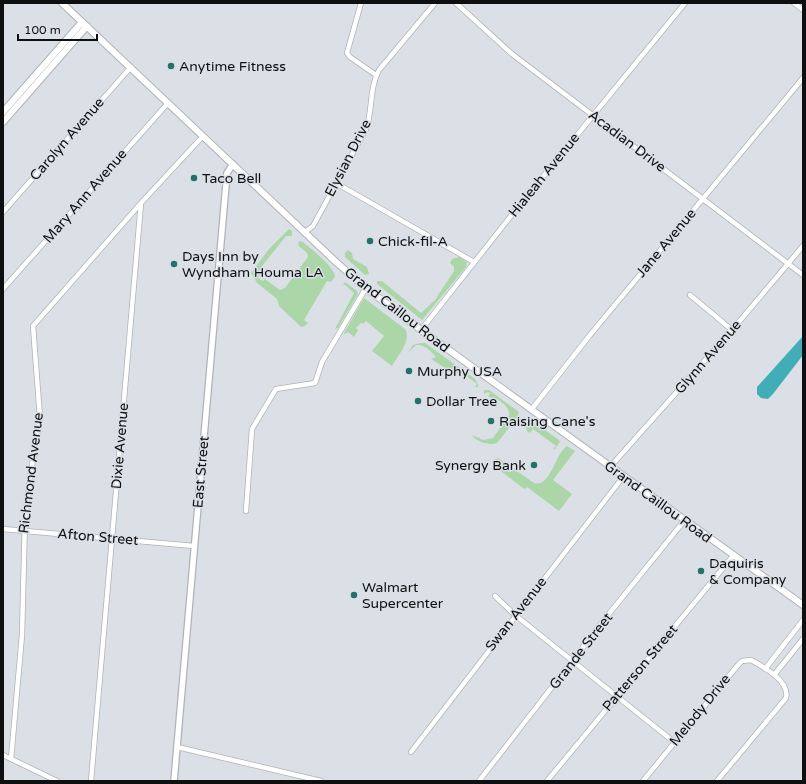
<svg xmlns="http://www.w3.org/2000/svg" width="806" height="784" viewBox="0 0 806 784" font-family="'Varela Round',sans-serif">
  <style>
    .green { fill: #abd6a8 }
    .water { fill: #41aeb7 }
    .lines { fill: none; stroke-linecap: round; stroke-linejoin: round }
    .minor-casing { stroke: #aeb3b8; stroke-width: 6 }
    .tertiary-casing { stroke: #aeb3b8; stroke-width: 8 }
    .secondary-casing { stroke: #aeb3b8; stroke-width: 8 }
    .minor { stroke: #fff; stroke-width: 4.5 }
    .tertiary { stroke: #fff; stroke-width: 5.5 }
    .secondary { stroke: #fff; stroke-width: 6 }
    .poi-dot { fill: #26706a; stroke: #dbe0e6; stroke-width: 1.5 }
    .labels { text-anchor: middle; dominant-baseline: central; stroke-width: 3; stroke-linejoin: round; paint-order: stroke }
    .poi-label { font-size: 14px; fill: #0d0f11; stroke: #dbe0e6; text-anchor: start }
    .street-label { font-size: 14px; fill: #0d0f11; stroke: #dbe0e6 }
  </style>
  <rect width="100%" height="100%" fill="#dbe0e6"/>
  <path class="green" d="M289,229L292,231V236H286L262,266L264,270L258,278L263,281L265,279L280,290L285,288L308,257L307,253L298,245L299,241L303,242C311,249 335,267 335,277L331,282L327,281L304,320L308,323L305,326L301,327L279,306L277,299L257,283L251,273L269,249Z
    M348,250L352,253L353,259L367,267L369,274L365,275L345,257V253Z
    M459,257L467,262L466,267L422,320L377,284V281H382L421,313L435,300L454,271V267L450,263L452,259Z
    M345,282L357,291L358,294L338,328L335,329L354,293L344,284L340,287Z
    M364,298L405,329C412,341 398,355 392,366L372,351L384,336L366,321L363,324L361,323L356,328L358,330L354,337L348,332L343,335Z
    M420,343H425L475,379L478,384V387H475L477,384L460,371L456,375L431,359L436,357C432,352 425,344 416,345L408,353L413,345Z
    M484,390H489L519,412L517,418L497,443C490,446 476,442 472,435L483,440L493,438L509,416C511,407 497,397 488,397L490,393L488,392L484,394Z
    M530,422L535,423L559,440L560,442L555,449H553L556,446L533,429L530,433L527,431L526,427Z
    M567,446L575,451L553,480L572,494L559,511L527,487L525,489L523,488L493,465L495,459L498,458L507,464L508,472L511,471V467L534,483C551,488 555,453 567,446Z"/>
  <path class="water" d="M803,336V355L773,394L768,399L761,398L757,394V387Z"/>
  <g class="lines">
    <g class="minor-casing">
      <path id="minor" d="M361,3L347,53L350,57L376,75
        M456,3L512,54L803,275
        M794,3L803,10
        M336,183L474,262
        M3,212L131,67
        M305,232L313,226L366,129C373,110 369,88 379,70L435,3
        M3,289L168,103
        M690,295L732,330
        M421,330L514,212L685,3
        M531,410L590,335L803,78
        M610,467L732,330L803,246
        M246,511L252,429L276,389L315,383L322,362L366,288
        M3,529L194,546
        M495,596L515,615L674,742
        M765,669L803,620
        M774,675L803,639
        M177,747L321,781
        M411,752L623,477
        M3,755L57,781
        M11,759L22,635L25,518L30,477L40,418L33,326L141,203
        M91,781L141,203L203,136
        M479,781L608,615L684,521
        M547,781L733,556
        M643,781L738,665L742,661L751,660C764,667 790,681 786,698L717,781"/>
    </g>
    <g class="tertiary-casing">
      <path id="tertiary" d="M174,781L227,173L233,164"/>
    </g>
    <g class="secondary-casing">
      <path id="secondary" d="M62,3L336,262L366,288L421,330L803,605
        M3,112L82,22
        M3,122L87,26"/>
    </g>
    <use href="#minor" class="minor"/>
    <use href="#tertiary" class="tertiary"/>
    <use href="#secondary" class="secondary"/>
  </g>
  <g class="poi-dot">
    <circle cx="171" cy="66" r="4"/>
    <circle cx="194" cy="178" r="4"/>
    <circle cx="370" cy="241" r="4"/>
    <circle cx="174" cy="264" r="4"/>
    <circle cx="409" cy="371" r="4"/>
    <circle cx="418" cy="401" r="4"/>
    <circle cx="491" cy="421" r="4"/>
    <circle cx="534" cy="465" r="4"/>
    <circle cx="701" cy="571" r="4"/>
    <circle cx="354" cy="595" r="4"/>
  </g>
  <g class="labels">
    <g class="poi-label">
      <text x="179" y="66">Anytime Fitness</text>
      <text x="202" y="178">Taco Bell</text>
      <text x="378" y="241">Chick-fil-A</text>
      <text x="182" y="256">Days Inn by<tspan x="182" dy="16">Wyndham Houma LA</tspan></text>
      <text x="417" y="371">Murphy USA</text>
      <text x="426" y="401">Dollar Tree</text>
      <text x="499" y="421">Raising Cane's</text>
      <text x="526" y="465" text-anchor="end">Synergy Bank</text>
      <text x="709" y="563">Daquiris<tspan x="709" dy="16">&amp; Company</tspan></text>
      <text x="362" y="587">Walmart<tspan x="362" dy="16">Supercenter</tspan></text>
    </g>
    <g class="street-label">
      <text transform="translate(67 139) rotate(-49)">Carolyn Avenue</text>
      <text transform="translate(627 141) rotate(37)">Acadian Drive</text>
      <text transform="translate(348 158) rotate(-63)">Elysian Drive</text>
      <text transform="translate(544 175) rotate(-51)">Hialeah Avenue</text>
      <text transform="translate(85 196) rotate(-49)">Mary Ann Avenue</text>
      <text transform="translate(666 243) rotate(-50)">Jane Avenue</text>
      <text transform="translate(397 310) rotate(38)">Grand Caillou Road</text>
      <text transform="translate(708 357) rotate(-49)">Glynn Avenue</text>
      <text transform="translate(120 446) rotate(-85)">Dixie Avenue</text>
      <text transform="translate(201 472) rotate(-85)">East Street</text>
      <text transform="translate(31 473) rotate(-83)">Richmond Avenue</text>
      <text transform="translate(658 502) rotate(36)">Grand Caillou Road</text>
      <text transform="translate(98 537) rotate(5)">Afton Street</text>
      <text transform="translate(516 614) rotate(-52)">Swan Avenue</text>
      <text transform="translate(581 651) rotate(-52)">Grande Street</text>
      <text transform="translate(640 668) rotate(-50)">Patterson Street</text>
      <text transform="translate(700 710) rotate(-51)">Melody Drive</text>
    </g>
  </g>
  <rect width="806" height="784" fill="none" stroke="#0d0f11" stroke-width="8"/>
  <path d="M18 34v6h79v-6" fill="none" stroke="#0d0f11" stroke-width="2"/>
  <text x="24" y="34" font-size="12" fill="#0d0f11" stroke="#dbe0e6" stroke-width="3" paint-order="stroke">100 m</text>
</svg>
